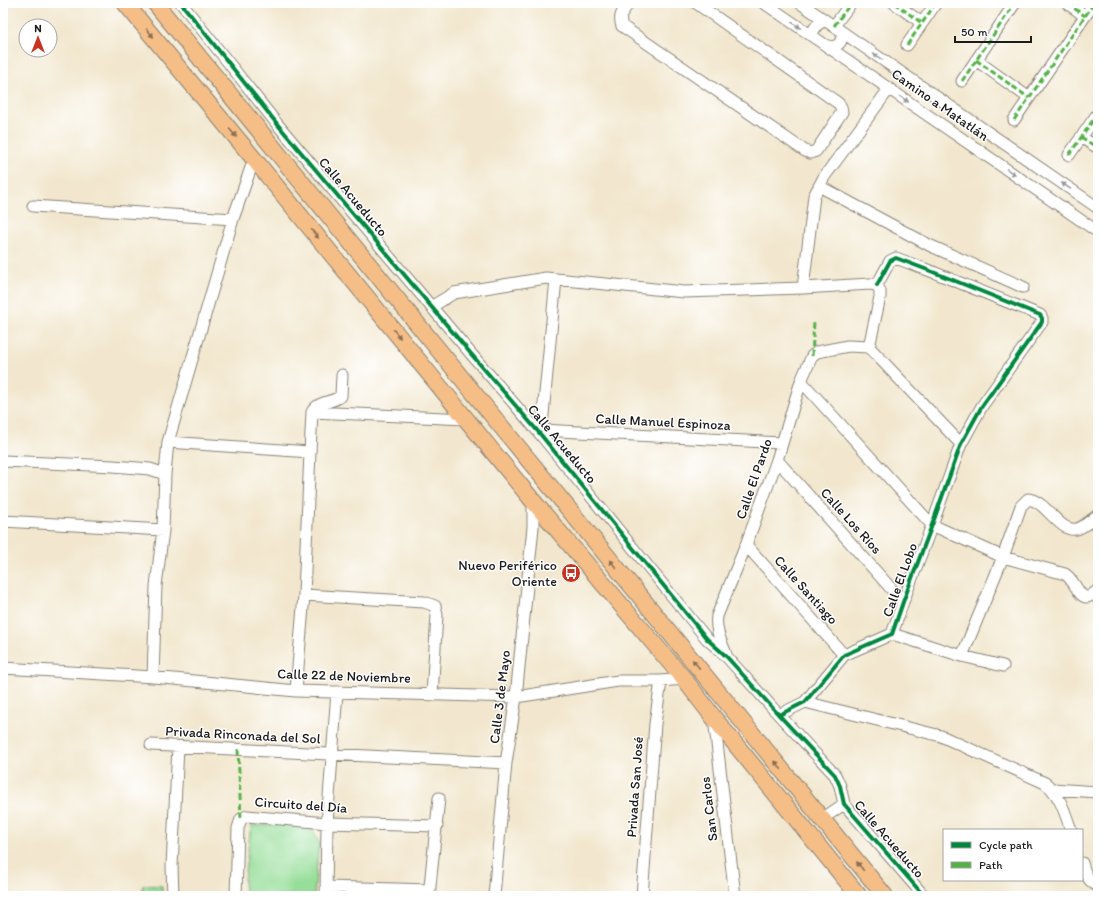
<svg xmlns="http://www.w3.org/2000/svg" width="1101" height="899" viewBox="0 0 1101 899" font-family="Itim,sans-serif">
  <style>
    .green { fill: #96de99; stroke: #597d5a }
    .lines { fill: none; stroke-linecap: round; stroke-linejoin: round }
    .minor-casing { stroke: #878275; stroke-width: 13 }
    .highway-casing { stroke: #878275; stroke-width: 18 }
    .minor { stroke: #fff; stroke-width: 11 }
    .highway { stroke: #f6be87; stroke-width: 16 }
    .quiet { stroke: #55b145; stroke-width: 3; stroke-dasharray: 6 3; stroke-linecap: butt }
    .cycleway-casing { stroke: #fff; stroke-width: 6 }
    .cycleway { stroke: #00873e; stroke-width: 4 }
    .oneway { fill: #999 }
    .oneway2 { fill: #896d52 }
    .labels { text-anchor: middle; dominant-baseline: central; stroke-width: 3; stroke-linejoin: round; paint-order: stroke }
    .street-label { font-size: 14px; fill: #1c1c1c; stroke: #fff }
    .poi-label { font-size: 14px; fill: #1c1c1c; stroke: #fff; text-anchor: end }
  </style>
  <rect width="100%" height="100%" fill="#fff"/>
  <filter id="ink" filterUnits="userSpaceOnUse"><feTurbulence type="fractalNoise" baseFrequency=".025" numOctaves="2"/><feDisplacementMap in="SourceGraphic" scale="8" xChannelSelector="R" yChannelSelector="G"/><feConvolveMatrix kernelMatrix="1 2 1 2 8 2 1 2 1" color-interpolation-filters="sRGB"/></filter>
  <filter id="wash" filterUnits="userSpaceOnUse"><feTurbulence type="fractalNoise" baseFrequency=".012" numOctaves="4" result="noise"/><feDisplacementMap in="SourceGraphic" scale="16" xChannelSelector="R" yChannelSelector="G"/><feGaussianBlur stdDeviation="0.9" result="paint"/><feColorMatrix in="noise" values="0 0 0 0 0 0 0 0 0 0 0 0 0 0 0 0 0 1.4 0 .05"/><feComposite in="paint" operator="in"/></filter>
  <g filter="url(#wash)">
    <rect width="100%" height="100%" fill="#f2e7ce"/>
    <path class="green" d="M288,824L313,830L319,842L314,896H245L244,880L251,826Z
      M143,885L162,886V896H142Z"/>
  </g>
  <g filter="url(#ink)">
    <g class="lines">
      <g class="minor-casing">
        <path id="minor" d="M181,3L278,125L472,355L541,435L707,639L726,656L779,715L835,775L840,786L844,804L924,896
          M629,3C623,11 618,16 622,26L805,151L810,153L816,151L842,112L841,107L838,103L696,3
          M764,3L1098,232
          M800,3L1098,208
          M894,3L922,23
          M1067,3L1085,16
          M834,26L851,3
          M812,36C814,27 817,23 826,21
          M907,45L936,3
          M828,46C838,48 843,42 842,32
          M976,60L1029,98
          M962,81L1015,3
          M1014,120L1094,3
          M1081,137L1098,148
          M1069,155L1098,113
          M819,186L929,245L1023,287
          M33,206L233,219
          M803,288L814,196L824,177L889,89
          M431,307L454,293L546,278L684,292L803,288L870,284L877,285L880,291V297L869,347
          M801,381L932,525L1003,557L1065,574C1074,579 1079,598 1087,597C1091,597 1095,592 1098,590
          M312,412L466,419
          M542,430L782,443
          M541,435L556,279
          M168,442L310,452
          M777,460L903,602
          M3,461L113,466L150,469L165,474
          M3,521L163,530
          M746,545L844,655
          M304,595L424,602L435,606L437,615L432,695
          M892,634L962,656L1003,666
          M726,654C721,641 715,630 717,616L746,545L777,460L801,381L812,356L817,352L848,346L869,347L961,444
          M962,656L1003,557L1021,506L1028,499C1047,501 1059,533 1077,529C1084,527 1092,519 1098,515
          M3,668L153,677L296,691L516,697L618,681H661L684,679
          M153,677L156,586L163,530L165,474L168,442L233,219L254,159
          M296,691L304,595L310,452L312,412C318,401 332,403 341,396L342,375
          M805,702L941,736L1045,783C1060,794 1065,813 1071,830
          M779,715L805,702L844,655L892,634L903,602L932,525L961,444L982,406L1042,322V318L1040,315L933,272L896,258L890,261L877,285
          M714,718L735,896
          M151,745L506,763
          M1052,789L1098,792
          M822,819L844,804
          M1082,863C1085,873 1088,882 1098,886
          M326,887L430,890
          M173,896L172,866L178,747
          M236,896L238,828L241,819L247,816L327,823L437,826
          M326,896L327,823L337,692
          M429,896L439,798
          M494,896L506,763L516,697L533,527V501
          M642,896L655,724L661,681"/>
      </g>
      <g class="highway-casing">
        <path id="highway" d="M125,3L254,159L533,501L684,679L714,718L859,896
          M155,3L885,896"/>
      </g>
      <use href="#minor" class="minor"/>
      <use href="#highway" class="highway"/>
      <path class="quiet" d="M894,3L922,23
        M1067,3L1085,16
        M834,26L851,3
        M907,45L936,3
        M976,60L1029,98
        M962,81L1015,3
        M1014,120L1094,3
        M1081,137L1098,148
        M1069,155L1098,113
        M812,356L814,322
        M238,749L241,819"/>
      <g class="cycleway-casing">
        <path id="cycleway" d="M181,3L278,125L472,355L541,435L707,639L726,656L779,715L835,775L840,786L844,804L924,896
          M779,715L805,702L844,655L892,634L903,602L932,525L961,444L982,406L1042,322V318L1040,315L933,272L896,258L890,261L877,285"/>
      </g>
      <use href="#cycleway" class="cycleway"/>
    </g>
    <defs><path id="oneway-solid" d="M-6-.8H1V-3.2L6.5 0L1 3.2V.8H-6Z"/></defs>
    <g class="oneway">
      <use href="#oneway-solid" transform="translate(796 25) rotate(34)"/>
      <use href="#oneway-solid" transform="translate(878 57) rotate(-146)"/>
      <use href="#oneway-solid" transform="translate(904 99) rotate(35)"/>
      <use href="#oneway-solid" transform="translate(1011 172) rotate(35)"/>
      <use href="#oneway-solid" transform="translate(1066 186) rotate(-146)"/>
    </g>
    <g class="oneway2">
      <use href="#oneway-solid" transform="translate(150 33) rotate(50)"/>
      <use href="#oneway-solid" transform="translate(233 133) rotate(50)"/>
      <use href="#oneway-solid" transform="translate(315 234) rotate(51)"/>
      <use href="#oneway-solid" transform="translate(397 334) rotate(51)"/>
      <use href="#oneway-solid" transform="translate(613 564) rotate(-129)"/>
      <use href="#oneway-solid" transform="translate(696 664) rotate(-129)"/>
      <use href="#oneway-solid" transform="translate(778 765) rotate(-129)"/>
      <use href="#oneway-solid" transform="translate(860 866) rotate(-129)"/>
    </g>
  </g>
  <defs>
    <g id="bus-disc" transform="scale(1)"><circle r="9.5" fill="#c8321e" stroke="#fff"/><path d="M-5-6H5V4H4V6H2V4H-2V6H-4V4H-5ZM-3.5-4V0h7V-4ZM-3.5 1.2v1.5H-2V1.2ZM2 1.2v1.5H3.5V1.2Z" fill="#fff"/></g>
  </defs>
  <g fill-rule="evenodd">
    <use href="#bus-disc" x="571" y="573"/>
  </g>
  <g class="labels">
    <g class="street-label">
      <text transform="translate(940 105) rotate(35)">Camino a Matatlán</text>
      <text transform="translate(353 197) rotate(50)">Calle Acueducto</text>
      <text transform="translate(663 422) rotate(3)">Calle Manuel Espinoza</text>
      <text transform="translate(562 444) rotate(50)">Calle Acueducto</text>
      <text transform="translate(754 479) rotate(-71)">Calle El Pardo</text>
      <text transform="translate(851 521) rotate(48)">Calle Los Ríos</text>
      <text transform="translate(900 580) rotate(-70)">Calle El Lobo</text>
      <text transform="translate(806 590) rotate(48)">Calle Santiago</text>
      <text transform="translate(344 676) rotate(2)">Calle 22 de Noviembre</text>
      <text transform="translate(500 697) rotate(-83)">Calle 3 de Mayo</text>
      <text transform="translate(243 735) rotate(3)">Privada Rinconada del Sol</text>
      <text transform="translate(635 787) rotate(-86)">Privada San José</text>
      <text transform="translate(301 805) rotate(4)">Circuito del Día</text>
      <text transform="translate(709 809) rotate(-97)">San Carlos</text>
      <text transform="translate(889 839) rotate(49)">Calle Acueducto</text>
    </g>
    <g class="poi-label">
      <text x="557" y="565">Nuevo Periférico<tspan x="557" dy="16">Oriente</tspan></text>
    </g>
  </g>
  <rect width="1101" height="899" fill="none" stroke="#fff" stroke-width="16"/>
  <rect x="943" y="829" width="140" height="52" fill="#ffffff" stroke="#a4a4a4"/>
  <rect x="951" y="842" width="20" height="6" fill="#00873e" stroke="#a4a4a4"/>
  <text x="979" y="849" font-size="12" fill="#1c1c1c">Cycle path</text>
  <rect x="951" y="862" width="20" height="6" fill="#55b145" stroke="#a4a4a4"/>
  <text x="979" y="869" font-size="12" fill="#1c1c1c">Path</text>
  <g transform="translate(38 38)"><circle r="19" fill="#ffffff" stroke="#a4a4a4"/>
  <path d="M0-3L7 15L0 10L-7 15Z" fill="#c8321e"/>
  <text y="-6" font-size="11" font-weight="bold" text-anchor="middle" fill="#1c1c1c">N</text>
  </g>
  <path d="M955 36v6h76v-6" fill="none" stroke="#1c1c1c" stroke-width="2"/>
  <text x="961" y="36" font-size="12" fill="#1c1c1c" stroke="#ffffff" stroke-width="3" paint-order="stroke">50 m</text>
</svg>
